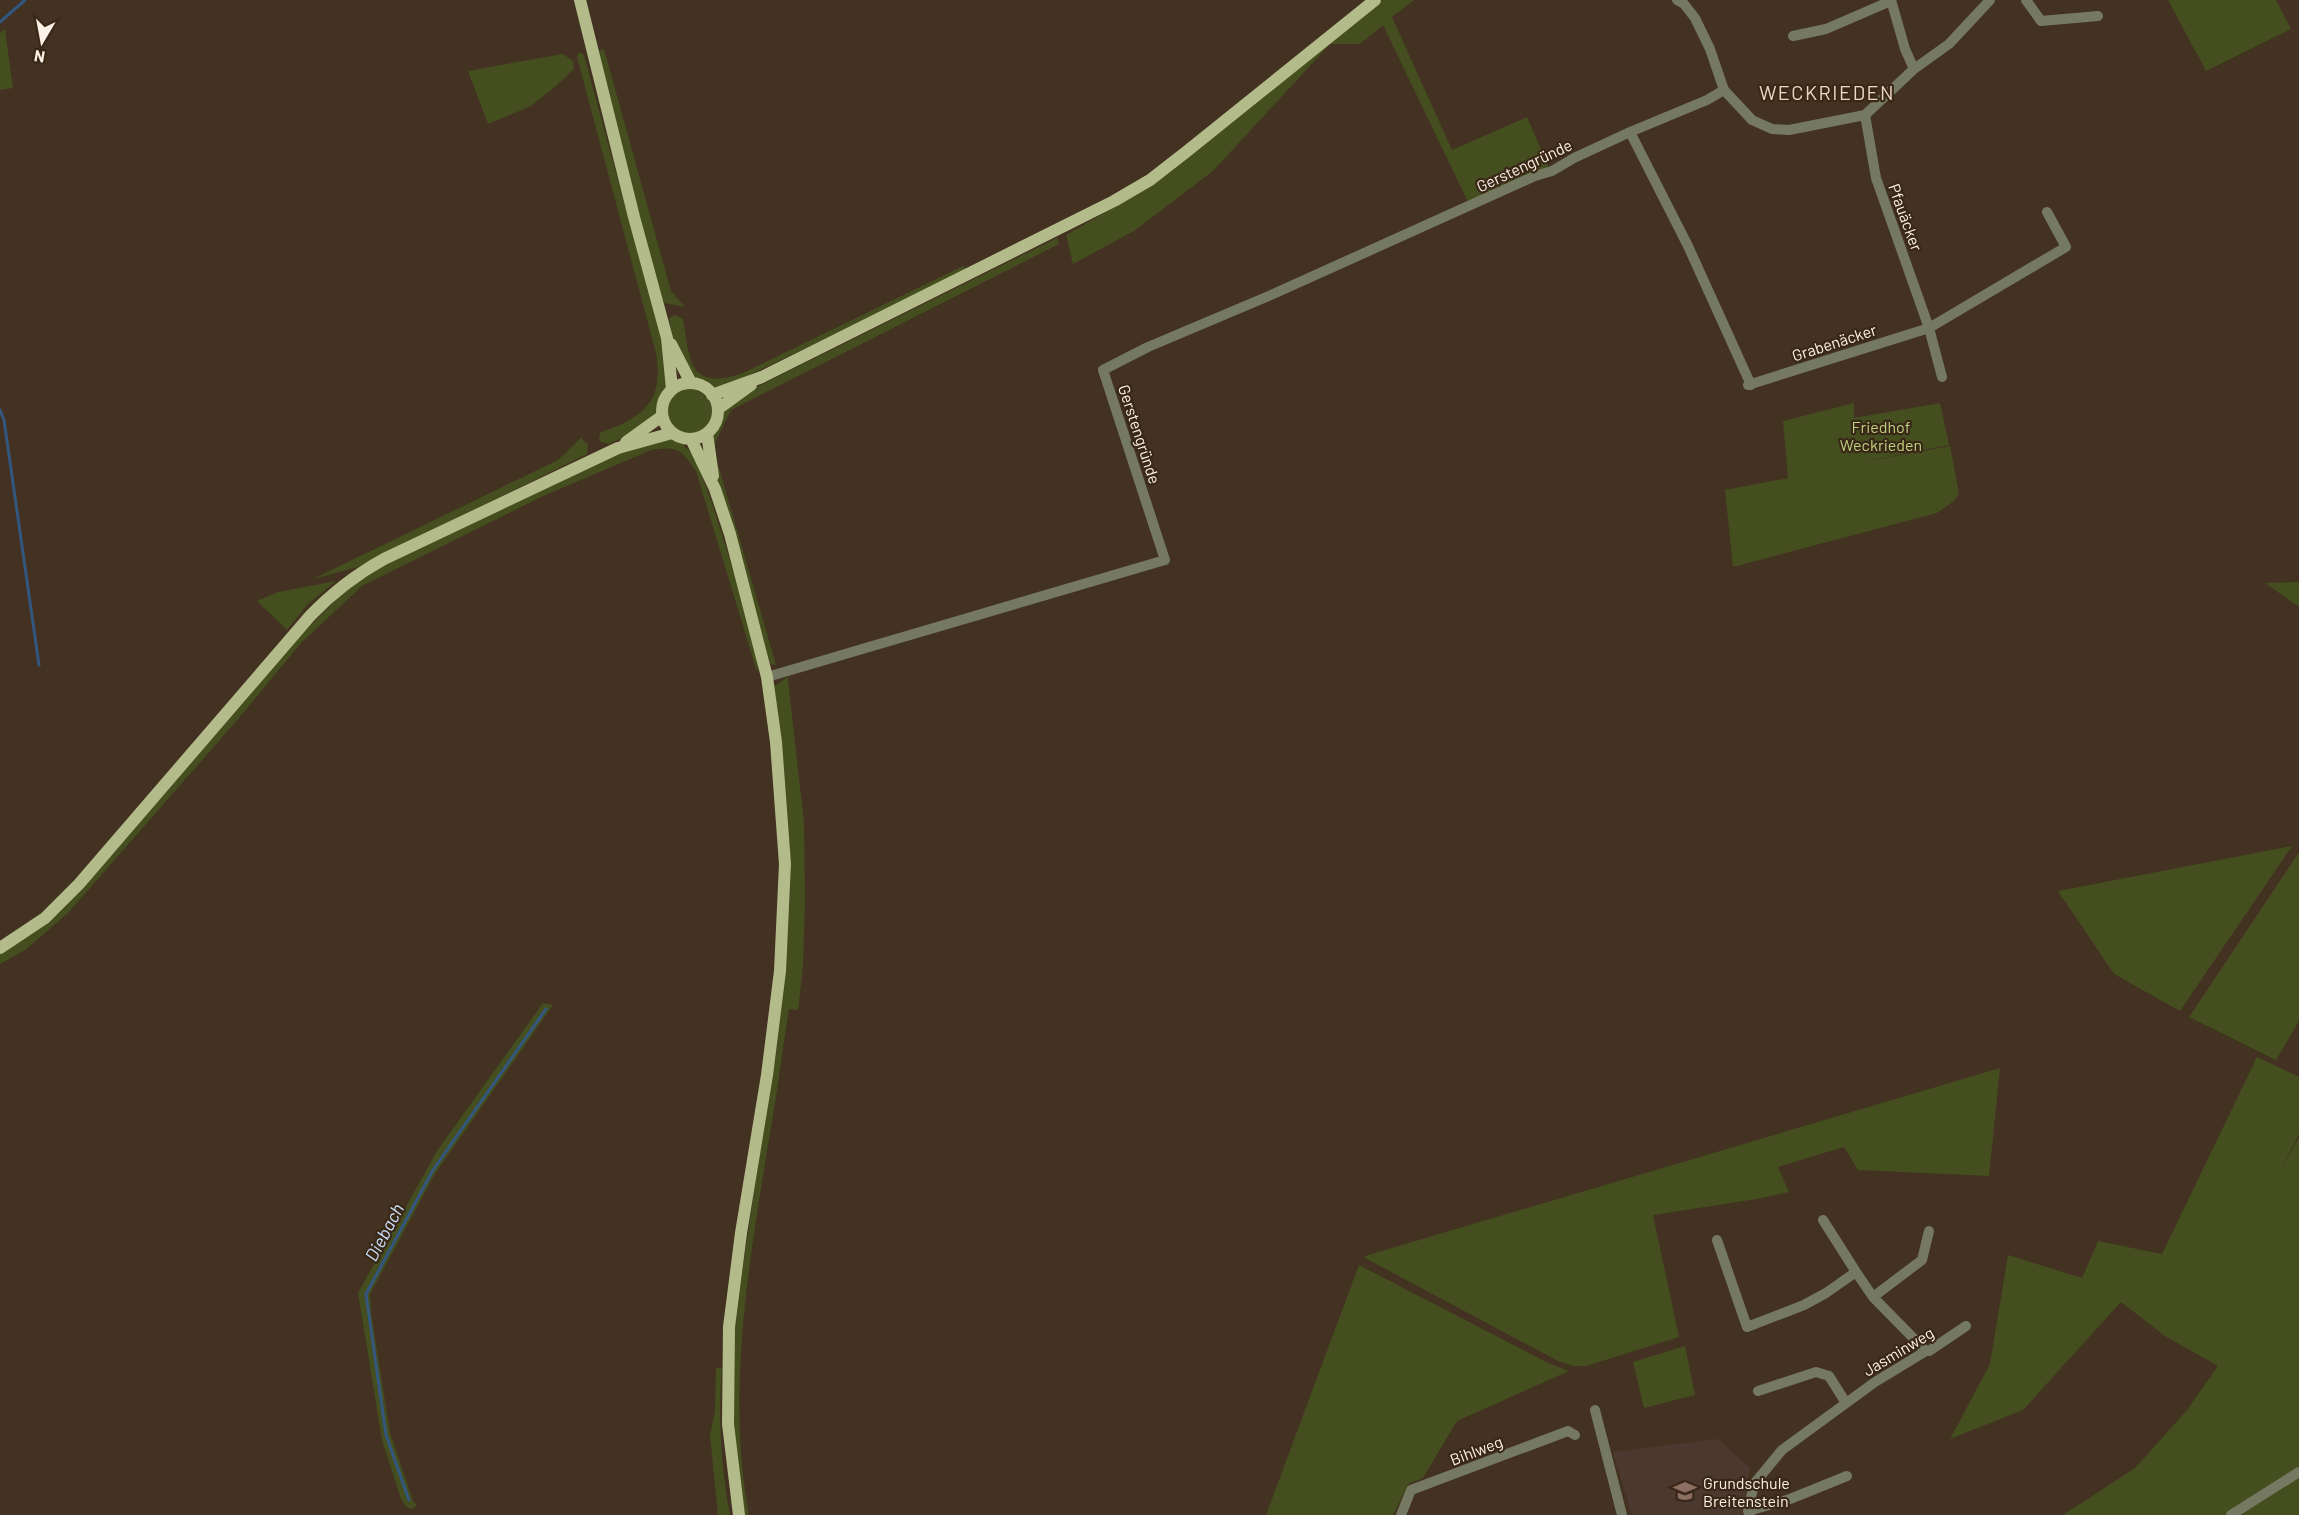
<svg xmlns="http://www.w3.org/2000/svg" width="2299" height="1515" viewBox="0 0 2299 1515" font-family="Barlow,sans-serif">
  <style>
    .education { fill: #4b3930 }
    .green { fill: #444e1f }
    .lines { fill: none; stroke-linecap: round; stroke-linejoin: round }
    .stream { stroke: #345780; stroke-width: 3 }
    .minor { stroke: #757961; stroke-width: 10 }
    .major { stroke: #b4bb8a; stroke-width: 12 }
    .labels { text-anchor: middle; dominant-baseline: central; stroke-width: 4.5; stroke-linejoin: round; paint-order: stroke }
    .street-label { font-size: 16px; fill: #fcf1e6; stroke: #392817 }
    .park-label { font-size: 16px; fill: #bed17f; stroke: #392817 }
    .poi-label { font-size: 16px; fill: #fcf1e6; stroke: #392817; text-anchor: start }
    .water-label { font-size: 18px; font-style: italic; fill: #cbe1fc; stroke: #392817 }
    .quarter-label { font-size: 20px; letter-spacing: 1.5px; fill: #edd7c2; stroke: #392817 }
  </style>
  <rect width="100%" height="100%" fill="#433221"/>
  <path class="education" d="M1718,1439L1750,1468L1742,1515H1632L1613,1452Z"/>
  <path class="green" d="M1383,0H1414L1392,17L1452,150L1527,117L1549,168L1468,202L1383,25L1360,44H1330L1213,171L1134,231L1073,264L1066,235L1153,185Z
    M2168,0H2276L2291,29L2206,71Z
    M5,29L13,88L0,90V33Z
    M604,49L671,291L685,307L665,303L659,295L596,52Z
    M579,52L584,55L665,353L669,383L655,418L642,428L609,444L599,441L600,433C607,429 615,428 622,424C656,407 661,388 656,353L577,57Z
    M563,54L573,61L574,69L556,86L531,106L488,124L468,71Z
    M1057,238L1059,244L731,410L713,447L776,665L770,664L714,470L713,435L721,413L753,389Z
    M963,266L968,270L741,379C734,381 726,385 719,386C686,392 673,343 669,318L675,315L683,319C690,358 687,391 741,374Z
    M666 412a23 23 0 1 1 46 0a23 23 0 1 1-46 0Z
    M1854,403V418L1940,403L1949,445L1857,463L1950,446L1959,494L1954,501L1937,513L1733,567L1725,490L1788,478L1783,421Z
    M581,438L588,444L587,454L358,567L313,579L558,460Z
    M668,438L680,442L694,455L712,503L734,573L758,664L757,672L696,471C681,449 678,446 651,450L541,497L362,586L301,643L239,718L68,913L25,950L0,964V954L39,929L60,912L99,870L301,635L347,589L373,571L416,549L624,451Z
    M336,581L307,605L287,630L257,601L278,592Z
    M2299,582V607L2265,583Z
    M789,676L788,680L804,822L805,901L803,967L798,1010L789,1009C782,1052 777,1096 769,1139C749,1263 726,1390 749,1515H745L734,1433V1325L776,1047L790,899L791,866L784,767L773,687Z
    M2292,846L2180,1011L2114,974L2058,891Z
    M2299,852V1021L2276,1060L2189,1017Z
    M543,1003L553,1005L436,1172L370,1294L371,1313L390,1433L413,1501L417,1505L412,1509L406,1507L401,1499L382,1440L358,1293L437,1151Z
    M2257,1057L2299,1077V1134L2280,1172L2299,1137V1515H2063L2135,1468L2187,1410L2218,1366L2165,1336L2121,1302L2023,1410L1950,1439L1990,1364L2008,1255L2082,1278L2098,1241L2162,1254Z
    M2000,1068L1989,1176L1858,1170L1844,1147L1778,1167L1789,1192L1757,1199L1653,1215L1679,1337L1586,1366H1573L1558,1361L1365,1258V1256Z
    M1359,1265L1548,1363L1569,1371L1457,1421L1423,1478L1408,1484L1393,1515H1266Z
    M1685,1346L1695,1395L1644,1408L1633,1362Z
    M716,1368H722C718,1417 721,1467 730,1515H718L710,1435L715,1412Z"/>
  <g class="lines">
    <path class="stream" d="M0,22L25,0
      M0,410L4,420L39,665
      M409,1500L386,1435L366,1294L433,1170L546,1009"/>
    <path class="minor" d="M1677,0L1684,4L1695,18L1710,49L1724,90L1752,120L1772,129L1789,130L1865,115L1914,69L1949,44L1990,0
      M1891,0L1905,49L1914,69
      M2026,0L2041,21L2098,16
      M1793,36L1826,29L1891,1
      M1865,115L1876,178L1929,328L1942,377
      M1630,132L1688,246L1751,385
      M1748,385L1929,328L2066,247L2047,212
      M767,677L1165,560L1103,370L1148,347L1271,295L1535,176L1552,171L1574,158L1630,132L1707,100L1724,90
      M1823,1220L1856,1272
      M1717,1240L1747,1327L1804,1305L1826,1293L1856,1272L1873,1297L1926,1351
      M1873,1297L1922,1260L1929,1231
      M1758,1391L1816,1372L1829,1376L1846,1403
      M1595,1410L1622,1515
      M1748,1511L1790,1499L1847,1476
      M1401,1515L1411,1490L1568,1431L1575,1435
      M1750,1515L1748,1511L1754,1484L1782,1450L1875,1382L1926,1351H1929L1966,1326
      M2231,1515L2299,1472"/>
    <path class="major" d="M580,0L634,217L667,338L672,389
      M671,344L691,383
      M662 411a28 28 0 1 1 56 0a28 28 0 1 1-56 0Z
      M712,395L762,377L1114,201L1150,180L1186,152L1375,0
      M718,409L751,385
      M707,433L713,476
      M691,439L715,489L730,534L767,677L776,742L785,864L780,971L767,1075L741,1233L729,1327L728,1424L739,1515
      M626,442L662,416
      M0,948L45,918L79,884L310,616C333,592 355,575 384,559L618,448L672,433"/>
  </g>
  <defs>
    <g id="school-bare" transform="scale(1.8)"><path d="M0-5L7-2L0 1L-7-2ZM-4 1L0 2.5L4 1V4Q0 6-4 4Z" fill="#8d6e63" stroke="#392817" stroke-width="2.5" paint-order="stroke"/></g>
  </defs>
  <g fill-rule="evenodd">
    <use href="#school-bare" x="1685" y="1491"/>
  </g>
  <g class="labels">
    <g class="street-label">
      <text transform="translate(1524 165) rotate(-25)">Gerstengründe</text>
      <text transform="translate(1906 217) rotate(70)">Pfauäcker</text>
      <text transform="translate(1834 342) rotate(-18)">Grabenäcker</text>
      <text transform="translate(1140 434) rotate(72)">Gerstengründe</text>
      <text transform="translate(1898 1351) rotate(-31)">Jasminweg</text>
      <text transform="translate(1476 1450) rotate(-21)">Bihlweg</text>
    </g>
    <g class="park-label">
      <text x="1881" y="426">Friedhof<tspan x="1881" dy="18">Weckrieden</tspan></text>
    </g>
    <g class="poi-label">
      <text x="1703" y="1482">Grundschule<tspan x="1703" dy="18">Breitenstein</tspan></text>
    </g>
    <g class="water-label">
      <text transform="translate(384 1232) rotate(-62)">Diebach</text>
    </g>
    <g class="quarter-label">
      <text x="1827" y="92">WECKRIEDEN</text>
    </g>
  </g>
  <g transform="translate(42 42) rotate(190)" stroke="#392817" stroke-width="4.5" paint-order="stroke">
  <path d="M0-4.5L10 22L0 15L-10 22Z" fill="#fcf1e6"/>
  <text y="-9" font-size="16" font-weight="bold" text-anchor="middle" fill="#fcf1e6">N</text>
  </g>
</svg>
